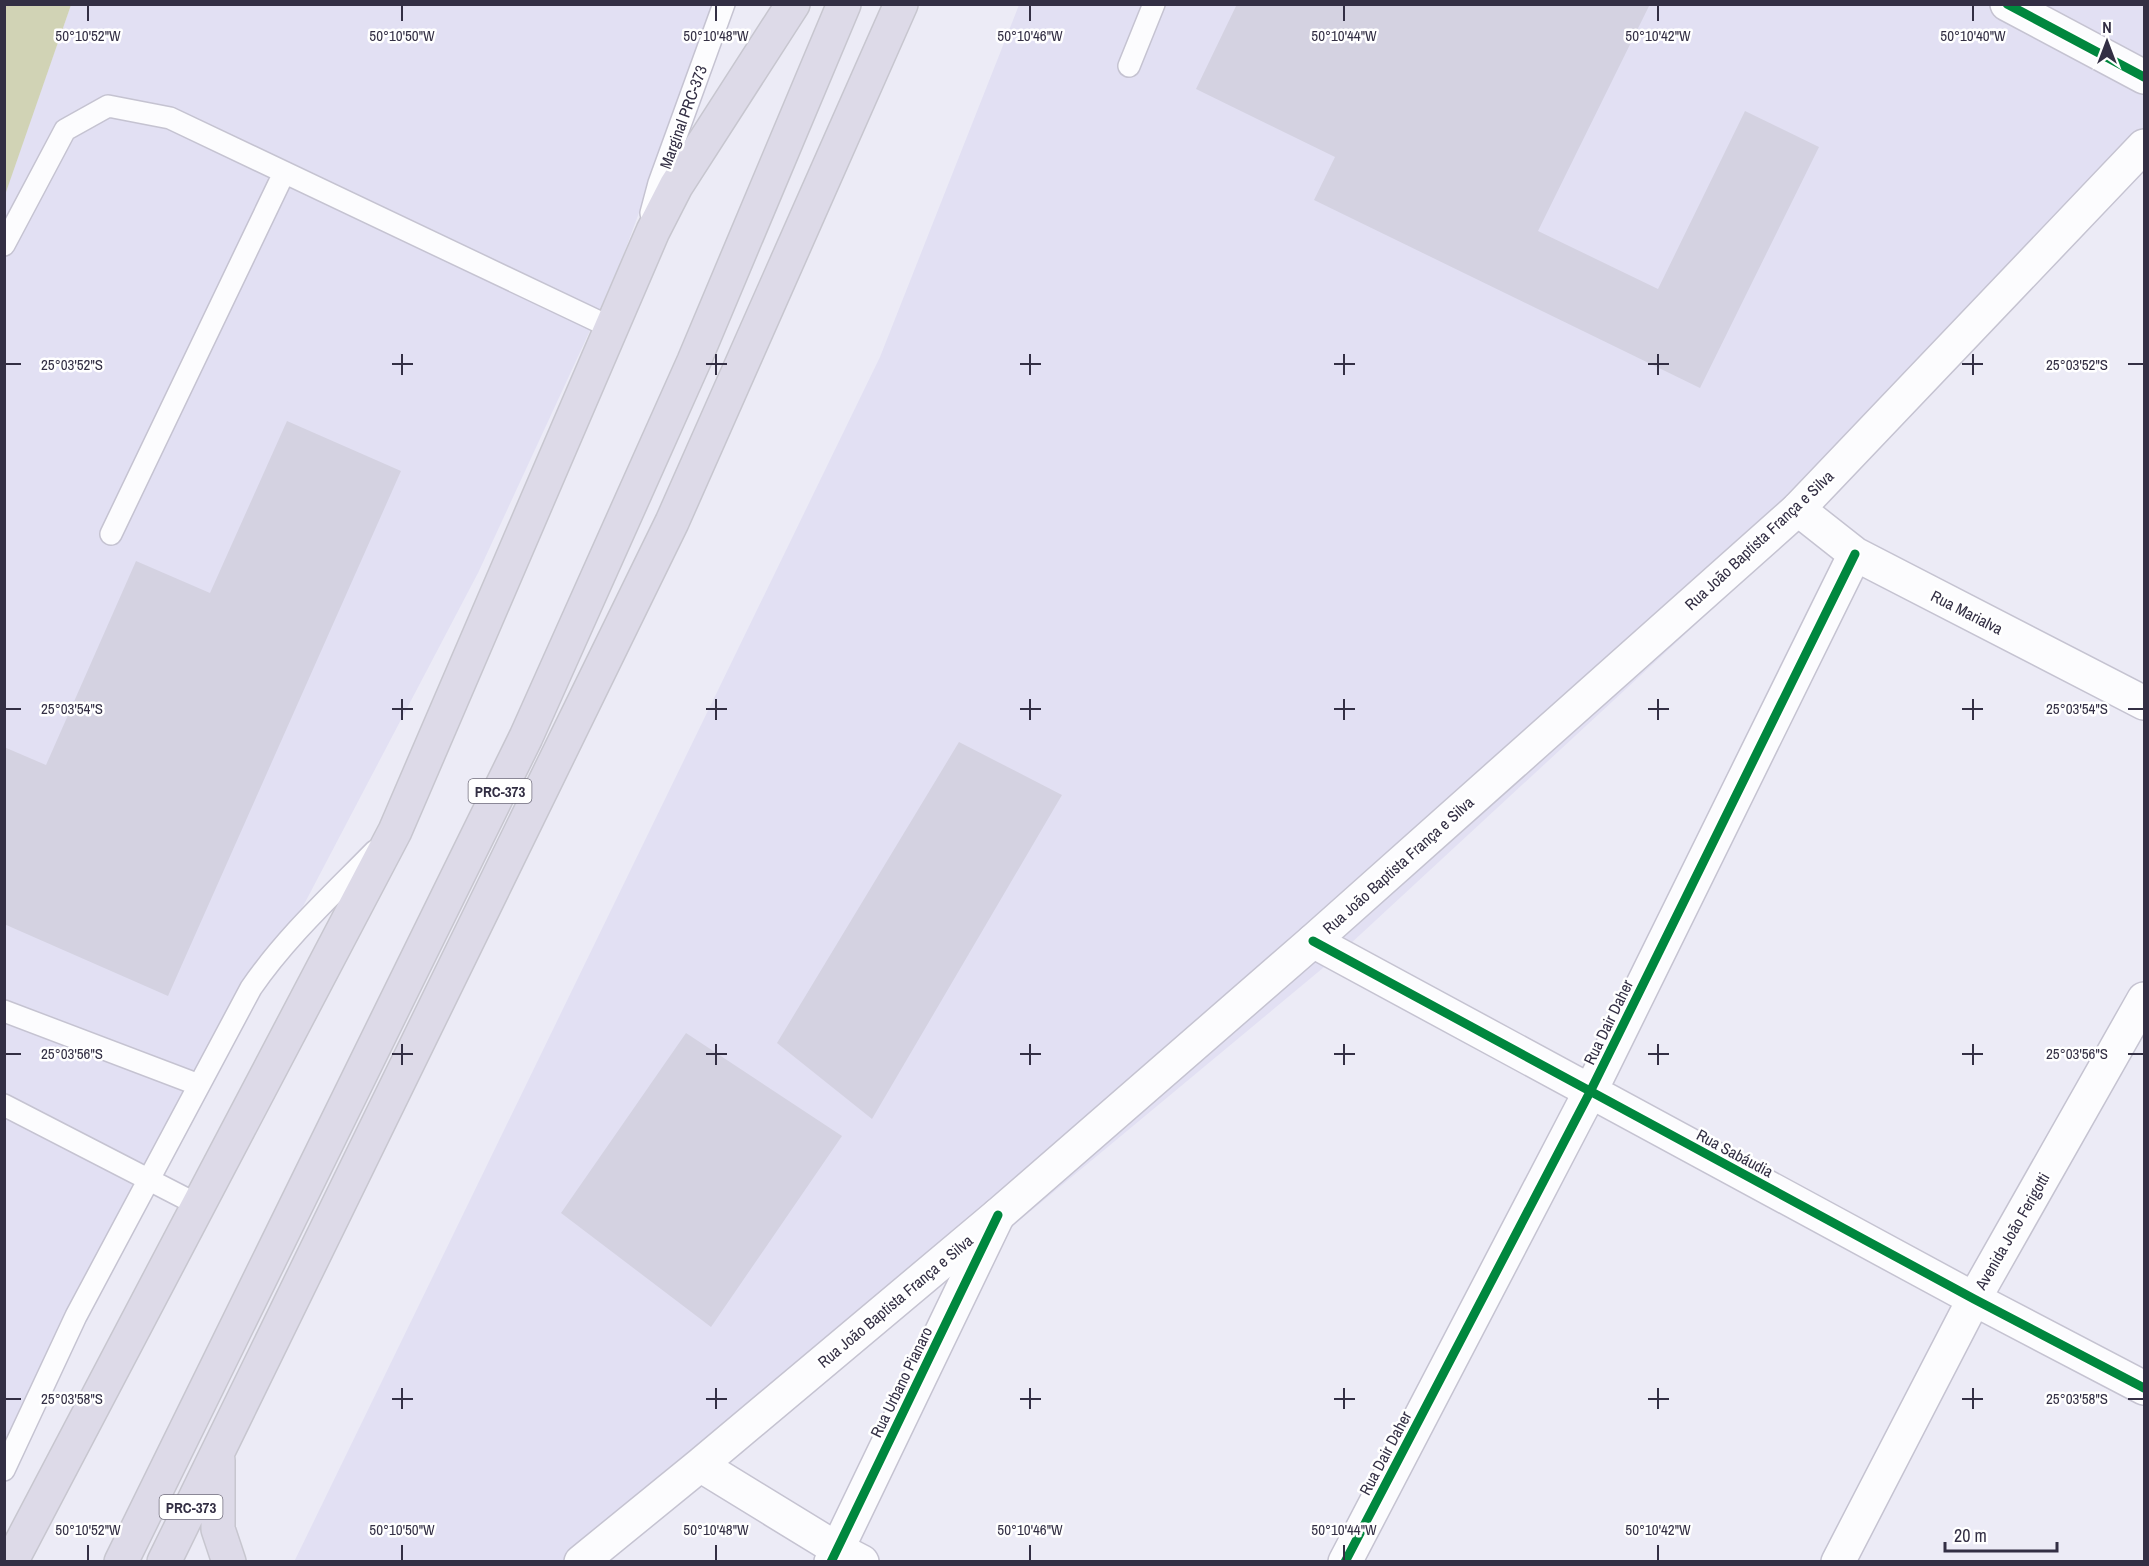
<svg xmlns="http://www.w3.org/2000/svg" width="2149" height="1566" viewBox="0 0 2149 1566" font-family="'Archivo Narrow',sans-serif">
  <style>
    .built { fill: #e2e0f3 }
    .green { fill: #d1d3b5 }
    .building { fill: #d4d2e1 }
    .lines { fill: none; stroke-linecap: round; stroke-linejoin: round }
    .lane-casing { stroke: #c5c3d1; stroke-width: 24 }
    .street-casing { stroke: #c5c3d1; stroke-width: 36 }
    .secondary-casing { stroke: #c5c3d1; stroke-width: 36 }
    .highway-casing { stroke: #c7c6cf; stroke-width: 36 }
    .lane { stroke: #fcfcfe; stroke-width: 21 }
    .street { stroke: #fcfcfe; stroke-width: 33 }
    .secondary { stroke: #fcfcfe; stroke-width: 33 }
    .highway { stroke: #dddae8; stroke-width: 33 }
    .cycleway-casing { stroke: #fff; stroke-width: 13 }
    .cycleway { stroke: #00873e; stroke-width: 9 }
    .ticks { fill: none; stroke: #332f44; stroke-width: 2 }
    .labels { text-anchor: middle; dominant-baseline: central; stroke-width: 5; stroke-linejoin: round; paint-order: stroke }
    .shield { fill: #fff; stroke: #706d7c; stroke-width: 1.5 }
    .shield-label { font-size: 15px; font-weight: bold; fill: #332f44 }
    .street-label { font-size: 16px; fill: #332f44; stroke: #fff }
    .ticks-label { font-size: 15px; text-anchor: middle; fill: #332f44; stroke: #fff; stroke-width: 5; stroke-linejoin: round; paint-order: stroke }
  </style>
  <rect width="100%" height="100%" fill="#ecebf6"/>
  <path class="built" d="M71,5H715L618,270L478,573L5,1474L4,195Z
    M1019,5H2144V162L1840,491L1335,958L990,1245L594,1561L294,1562L880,357Z"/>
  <path class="green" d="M5,4L71,5L5,195L4,5Z"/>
  <path class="building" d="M1237,4H1650L1538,231L1658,289L1745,111L1819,147L1700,388L1314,200L1335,157L1196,89Z
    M287,421L401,471L168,996L4,924V747L46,765L136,561L210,593Z
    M959,742L1062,795L872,1119L777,1043Z
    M686,1033L842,1136L711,1327L561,1213Z"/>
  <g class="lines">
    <g class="lane-casing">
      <path id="lane" d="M1129,66L1154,4
        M651,213L659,183L724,4
        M4,245L65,130L108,106L170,118L610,327
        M111,534L284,173
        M4,1011L199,1085
        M4,1105L198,1205
        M4,1470L76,1316L251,988C286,937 332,895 375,851"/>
    </g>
    <g class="street-casing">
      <path id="street" d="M2007,4L2144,77
        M1798,509L1855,554L2144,703
        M1313,941L1974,1299L2144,1388
        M831,1562L998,1215
        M1345,1562L1590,1092L1855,554
        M1838,1562L1974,1299L2144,999"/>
    </g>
    <g class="secondary-casing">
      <path id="secondary" d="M700,1465L837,1549L862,1562
        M581,1562L700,1465L998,1215L1313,941L1798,509L2144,146"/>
    </g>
    <g class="highway-casing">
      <path id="highway" d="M218,1460V1529L229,1562
        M11,1562L395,831L653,231L676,186L793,4
        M121,1562L526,737L694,361L844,4
        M164,1562L672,522L901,4"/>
    </g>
    <use href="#lane" class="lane"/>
    <use href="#street" class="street"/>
    <use href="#secondary" class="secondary"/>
    <use href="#highway" class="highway"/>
    <g class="cycleway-casing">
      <path id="cycleway" d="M2007,4L2144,77
        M1313,941L1974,1299L2144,1388
        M831,1562L998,1215
        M1345,1562L1590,1092L1855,554"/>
    </g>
    <use href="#cycleway" class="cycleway"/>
  </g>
  <path class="ticks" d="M88,6V21M402,6V21M716,6V21M1030,6V21M1344,6V21M1658,6V21M1973,6V21M402,354V375M716,354V375M1030,354V375M1344,354V375M1658,354V375M1973,354V375M6,364H21M392,364H413M706,364H727M1020,364H1041M1334,364H1355M1648,364H1669M1962,364H1983M2128,364H2143M402,699V720M716,699V720M1030,699V720M1344,699V720M1658,699V720M1973,699V720M6,709H21M392,709H413M706,709H727M1020,709H1041M1334,709H1355M1648,709H1669M1962,709H1983M2128,709H2143M402,1044V1065M716,1044V1065M1030,1044V1065M1344,1044V1065M1658,1044V1065M1973,1044V1065M6,1054H21M392,1054H413M706,1054H727M1020,1054H1041M1334,1054H1355M1648,1054H1669M1962,1054H1983M2128,1054H2143M402,1388V1409M716,1388V1409M1030,1388V1409M1344,1388V1409M1658,1388V1409M1973,1388V1409M6,1399H21M392,1399H413M706,1399H727M1020,1399H1041M1334,1399H1355M1648,1399H1669M1962,1399H1983M2128,1399H2143M88,1545V1560M402,1545V1560M716,1545V1560M1030,1545V1560M1344,1545V1560M1658,1545V1560"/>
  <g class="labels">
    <g class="shield">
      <rect x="468.5" y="779" width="63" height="24" rx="4.5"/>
      <rect x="159.5" y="1495" width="63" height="24" rx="4.5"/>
    </g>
    <g class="shield-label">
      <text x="500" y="791">PRC-373</text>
      <text x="191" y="1507">PRC-373</text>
    </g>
    <g class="street-label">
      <text transform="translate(683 117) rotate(-70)">Marginal PRC-373</text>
      <text transform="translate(1759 540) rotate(-43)">Rua João Baptista França e Silva</text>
      <text transform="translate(1967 612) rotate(27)">Rua Marialva</text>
      <text transform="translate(1398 865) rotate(-42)">Rua João Baptista França e Silva</text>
      <text transform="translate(1608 1022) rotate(-64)">Rua Dair Daher</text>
      <text transform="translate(1735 1153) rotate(28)">Rua Sabáudia</text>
      <text transform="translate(2012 1231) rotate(-60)">Avenida João Ferigotti</text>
      <text transform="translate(895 1301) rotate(-40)">Rua João Baptista França e Silva</text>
      <text transform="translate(901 1382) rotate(-64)">Rua Urbano Pianaro</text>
      <text transform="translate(1385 1453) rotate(-62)">Rua Dair Daher</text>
    </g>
  </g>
  <g class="ticks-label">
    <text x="88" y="41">50°10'52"W</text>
    <text x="402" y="41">50°10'50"W</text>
    <text x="716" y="41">50°10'48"W</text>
    <text x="1030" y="41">50°10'46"W</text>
    <text x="1344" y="41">50°10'44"W</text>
    <text x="1658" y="41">50°10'42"W</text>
    <text x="1973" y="41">50°10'40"W</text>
    <text x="72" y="370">25°03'52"S</text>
    <text x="2077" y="370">25°03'52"S</text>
    <text x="72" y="714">25°03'54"S</text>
    <text x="2077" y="714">25°03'54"S</text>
    <text x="72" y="1059">25°03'56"S</text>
    <text x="2077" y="1059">25°03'56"S</text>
    <text x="72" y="1404">25°03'58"S</text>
    <text x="2077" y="1404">25°03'58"S</text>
    <text x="88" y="1535">50°10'52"W</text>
    <text x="402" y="1535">50°10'50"W</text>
    <text x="716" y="1535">50°10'48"W</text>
    <text x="1030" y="1535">50°10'46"W</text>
    <text x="1344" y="1535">50°10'44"W</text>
    <text x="1658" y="1535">50°10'42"W</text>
  </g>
  <rect width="2149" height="1566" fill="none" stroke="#332f44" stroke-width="12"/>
  <g transform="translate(2107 42)" stroke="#ffffff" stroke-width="4.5" paint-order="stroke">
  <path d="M0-4.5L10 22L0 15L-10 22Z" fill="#332f44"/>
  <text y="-9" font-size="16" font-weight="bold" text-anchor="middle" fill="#332f44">N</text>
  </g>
  <path d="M1945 1542v9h112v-9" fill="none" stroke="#332f44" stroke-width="3"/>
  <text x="1954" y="1542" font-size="18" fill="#332f44" stroke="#ffffff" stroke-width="4.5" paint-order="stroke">20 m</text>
</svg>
